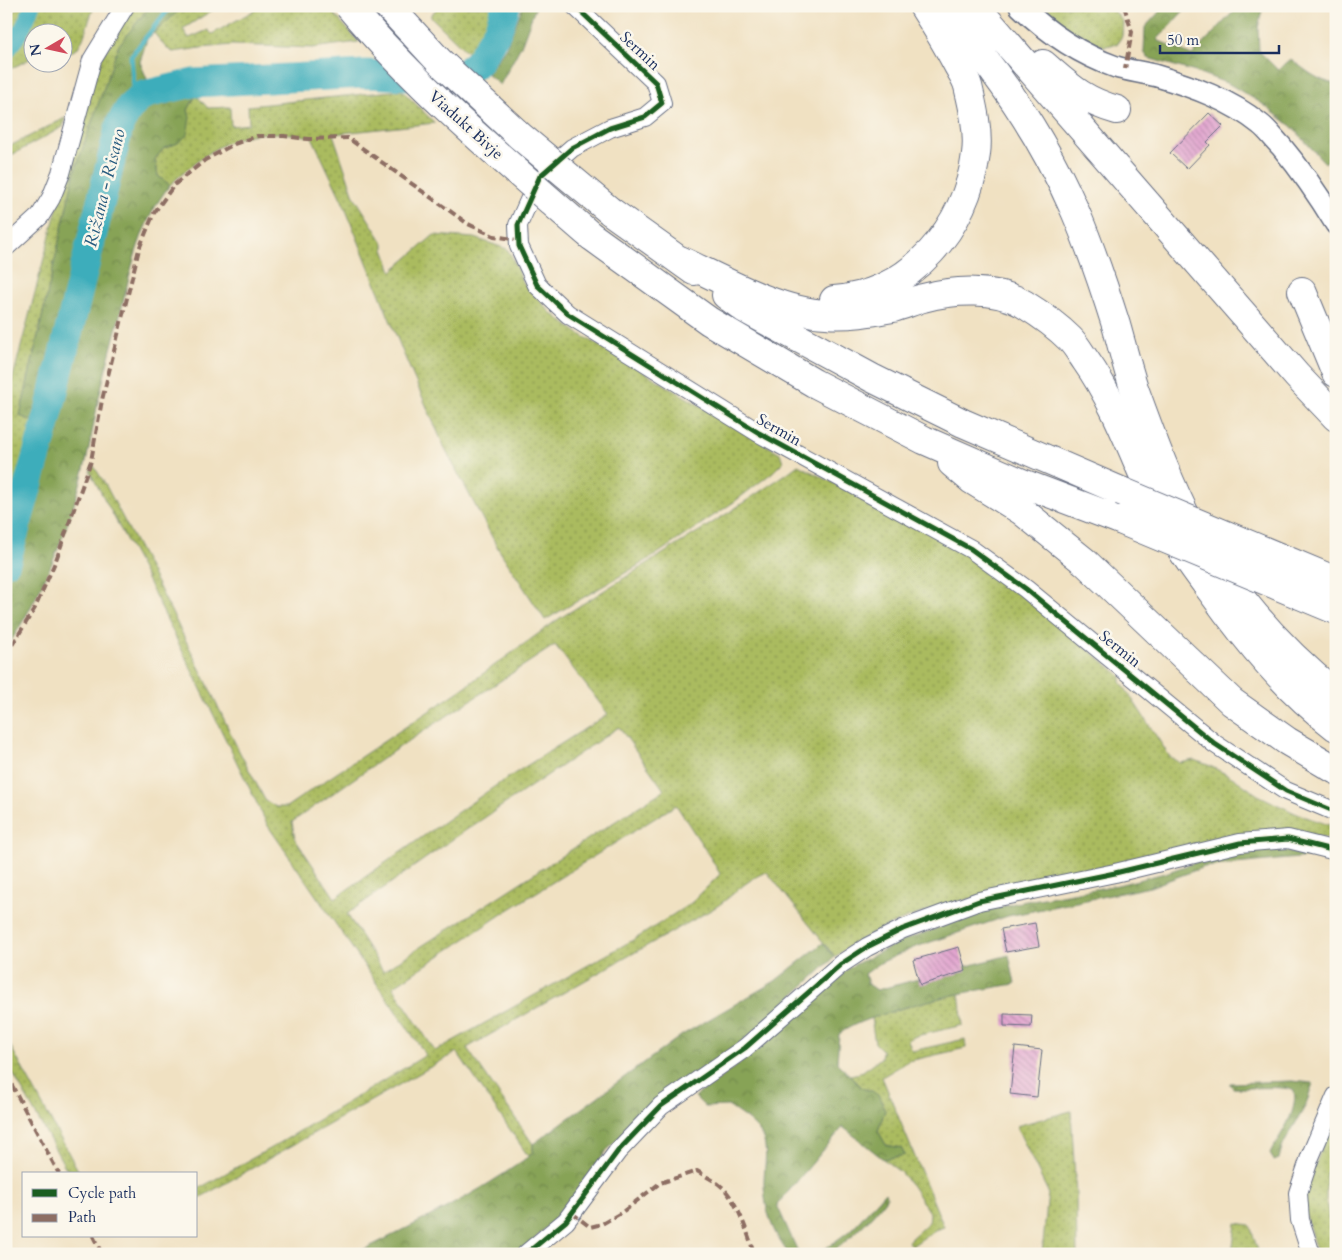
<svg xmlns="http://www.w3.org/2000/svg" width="1342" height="1260" viewBox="0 0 1342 1260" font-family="Cardo,serif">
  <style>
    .grass { fill: url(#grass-dots); stroke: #62755e; fill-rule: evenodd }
    .forest { fill: url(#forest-crowns); stroke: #51695a }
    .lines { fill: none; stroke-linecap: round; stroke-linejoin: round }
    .stream { stroke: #3eadbb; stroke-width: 5 }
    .canal { stroke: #3eadbb; stroke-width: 16 }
    .river { stroke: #3eadbb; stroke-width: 29 }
    .building { fill: url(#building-back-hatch) }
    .minor-casing { stroke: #666d81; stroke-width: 20 }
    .tertiary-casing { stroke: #666d81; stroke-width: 24 }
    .trunk-casing { stroke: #666d81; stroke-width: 30 }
    .motorway-casing { stroke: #666d81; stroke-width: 30 }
    .minor { stroke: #fff; stroke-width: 18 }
    .tertiary { stroke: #fff; stroke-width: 21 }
    .trunk { stroke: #fff; stroke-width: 28 }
    .motorway { stroke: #fff; stroke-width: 28 }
    .motorway-bridge-casing { stroke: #666d81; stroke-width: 30; stroke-linecap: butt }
    .motorway-bridge { stroke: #fff; stroke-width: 28 }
    .quiet { stroke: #8d6e63; stroke-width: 4; stroke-dasharray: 8 4; stroke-linecap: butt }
    .cycleway-casing { stroke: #fbf7ec; stroke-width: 8 }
    .cycleway { stroke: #1b5e20; stroke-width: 5 }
    .labels { text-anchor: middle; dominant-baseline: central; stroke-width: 5; stroke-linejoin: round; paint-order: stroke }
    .street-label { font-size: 16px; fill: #1b2f5e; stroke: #fbf7ec }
    .water-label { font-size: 18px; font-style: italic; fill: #275b7f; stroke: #fbf7ec }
  </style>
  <defs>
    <pattern id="grass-dots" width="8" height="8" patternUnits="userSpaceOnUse" patternTransform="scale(1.25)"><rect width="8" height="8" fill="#aabb5f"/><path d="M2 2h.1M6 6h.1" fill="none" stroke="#8a9852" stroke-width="1.8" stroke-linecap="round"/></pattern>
    <pattern id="forest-crowns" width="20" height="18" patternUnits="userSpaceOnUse" patternTransform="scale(1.25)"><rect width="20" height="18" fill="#87a356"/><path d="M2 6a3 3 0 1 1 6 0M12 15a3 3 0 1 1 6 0" fill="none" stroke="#6e854a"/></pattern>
    <pattern id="building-back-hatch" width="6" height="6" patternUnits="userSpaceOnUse" patternTransform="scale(1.25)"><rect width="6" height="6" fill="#e2a5cf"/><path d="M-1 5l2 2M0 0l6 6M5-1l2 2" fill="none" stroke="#b687ab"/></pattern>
  </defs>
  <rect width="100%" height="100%" fill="#fbf7ec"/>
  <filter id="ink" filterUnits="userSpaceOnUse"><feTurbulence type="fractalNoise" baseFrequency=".02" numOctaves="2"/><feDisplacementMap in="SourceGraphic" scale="10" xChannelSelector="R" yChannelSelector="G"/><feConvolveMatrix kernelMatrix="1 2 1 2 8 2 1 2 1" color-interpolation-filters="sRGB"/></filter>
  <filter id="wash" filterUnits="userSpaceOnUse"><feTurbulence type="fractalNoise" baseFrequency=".0096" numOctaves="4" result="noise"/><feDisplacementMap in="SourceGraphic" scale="20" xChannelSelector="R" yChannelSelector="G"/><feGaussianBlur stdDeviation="1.12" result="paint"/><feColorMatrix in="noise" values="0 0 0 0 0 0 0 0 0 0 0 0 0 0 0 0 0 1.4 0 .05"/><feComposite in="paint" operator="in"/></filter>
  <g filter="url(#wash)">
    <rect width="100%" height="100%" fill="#f0e1c2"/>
    <path class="grass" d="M20,6H94L83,39L77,49L64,55L63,54L62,32H32V58L6,71V18Z
      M133,6H150L119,45L75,170L20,416L39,424L21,493L6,541V404L76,135L101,59Z
      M184,6H219L183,29L189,38L208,30L212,34L262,6H327L359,42L312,48L232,45L201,48L173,52L166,48L154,33Z
      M439,6H497L491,24L472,57L430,16Z
      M1044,6H1111L1123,22L1122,36L1117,44C1113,44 1109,46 1105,46C1084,46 1059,19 1044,6Z
      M402,90L435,123L333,134L354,196L384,244V249L392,271L434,235L475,238L507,249L512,257L522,281L551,313L578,333L780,453L783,462L773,472L734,502L651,558L545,620L499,550L446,451L404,355L344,205L312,137C244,125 220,140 170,185L158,176L155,159L164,148L178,143L190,117L188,110L196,95L208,108L230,107L231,126L249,124L248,106Z
      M65,118L63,127L6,158V148Z
      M93,465L104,482L158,585L206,681L237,747L265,800L276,807H286L459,691L560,618L728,513L786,474L798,465C858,496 922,524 978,563C1027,598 1074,638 1121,676V682L1170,757L1180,763L1194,760L1208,765L1232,777L1258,795L1295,813L1329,825L1336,820V841C1311,835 1288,830 1262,831L952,903C911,916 868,930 835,957L767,872C745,879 731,899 711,910C630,955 548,1001 467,1048L533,1144V1153L528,1156L457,1052L196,1200V1190L283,1141L426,1055L268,826L145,575L90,472ZM555,645L608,714L498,784L335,898L295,839L292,822L395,750ZM619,727L664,790L383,971L347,914L453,839ZM676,805L712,860L720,874L691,903L640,936L435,1051L393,987L505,912Z
      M959,993L963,1025L916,1036L908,1040L912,1051L965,1039L966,1048L909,1061L882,1077L944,1227L935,1230L912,1246L908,1241L929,1222L930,1214L912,1186L900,1172L883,1159L904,1155L901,1148L886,1145L878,1131L885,1110L872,1091L864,1089L850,1075L860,1073L881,1058L882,1050L875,1043L871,1018L919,1003Z
      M6,1038L80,1174H69L6,1061Z
      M1336,1109V1141L1326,1177V1202L1336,1254H1317L1304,1209L1306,1190Z
      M1071,1111L1076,1194L1077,1254H1042L1048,1192L1016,1126Z
      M1236,1223L1250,1225L1259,1254H1232Z"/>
    <path class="forest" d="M150,6H184L147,39L140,62L147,79L137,86L116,113L108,133L92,192L39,424L20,416L75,170L119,45Z
      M523,6H536L521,46L500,85L487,74L506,47Z
      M1165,6H1188L1157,40L1192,55L1239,6H1263L1258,28L1259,51L1278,70L1291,59C1305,70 1318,81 1336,84V137L1332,157L1325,163L1291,126L1261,103L1229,84L1202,74L1148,58L1144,52L1145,27Z
      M196,95L188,110L190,117L187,135L178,143L164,148L155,159L158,176L170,185C140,223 132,265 121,311C113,341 105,372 98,402C93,427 89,452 82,477C66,537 40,597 6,649V576L27,529L81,319L128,126C153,102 161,98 196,95Z
      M1262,849L1283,851L1309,857L1204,867L1150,887L1008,916L913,948L880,963L865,974L868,984L877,990L1009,955L1015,984C971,991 927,999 884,1014C868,1019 853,1024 839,1034L837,1063L864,1089L872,1091L879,1096L885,1110L878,1131L886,1145L901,1148L905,1155L883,1159L843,1127L777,1205L799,1254H789C773,1234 765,1212 764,1186C763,1168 771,1146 758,1130C750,1120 738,1113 728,1106L705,1107L695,1097L769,1041L850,967L902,941L979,913L1015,903L1118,885L1165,873L1196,862L1223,855Z
      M823,943L835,957L739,1045L644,1115L606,1151L576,1197L532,1242L513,1254H355C416,1223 478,1195 533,1153V1144L682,1035L775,981Z
      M1292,1081L1313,1083L1306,1105L1282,1147L1279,1159L1274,1161L1270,1154C1279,1135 1298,1114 1294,1091C1286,1085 1246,1089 1233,1088L1230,1085V1083Z
      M885,1192L887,1197C878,1212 846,1244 830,1253C827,1254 822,1254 818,1254L852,1229Z"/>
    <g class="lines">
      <path class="stream" d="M6,33L16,41
        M135,103L131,56L171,6"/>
      <path class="canal" d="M6,53C18,38 26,24 32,6"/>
      <path class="river" d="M6,562L45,427L120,124L130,107L143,95L193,83L365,74L434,77L462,75L479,61L498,30L506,6"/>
    </g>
    <g id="blocks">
      <path class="building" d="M1209,113L1223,126L1207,142L1210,145L1187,169L1170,153Z
        M1035,923L1039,946L1006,952L1001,929Z
        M959,947L966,971L920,985L913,960Z
        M1004,1014L1032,1015L1031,1027L1004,1026Z
        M1015,1047L1042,1050L1037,1097L1010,1094Z"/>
    </g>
  </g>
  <g filter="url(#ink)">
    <use href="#blocks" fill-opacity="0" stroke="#666d81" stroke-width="1"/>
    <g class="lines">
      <g class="minor-casing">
        <path id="minor" d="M575,6L656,83L662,103L645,117L610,128L572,148L540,176L518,225L519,246L537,285L568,314L759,433L971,549L1026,589L1215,744L1286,791L1336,812
          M6,247L40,216L51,198L61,173L92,60L125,6
          M526,1254L566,1221L618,1151L661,1106L745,1048L841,964L867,947L903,929L979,901L1115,873L1240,843L1288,839L1336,851
          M1311,1254L1300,1220L1298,1193L1310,1157L1336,1096"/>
      </g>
      <g class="tertiary-casing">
        <path id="tertiary" d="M1020,6C1048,33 1079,54 1116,67C1129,71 1143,72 1157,76C1194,87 1230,100 1260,124C1268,130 1274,139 1281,146C1302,171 1319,196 1336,224"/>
      </g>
      <g class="trunk-casing">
        <path id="trunk" d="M939,6C995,66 1042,136 1075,211C1091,248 1104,287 1116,325C1122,346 1127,367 1134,388C1151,435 1172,493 1197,537C1203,549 1212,559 1220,570C1253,617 1291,658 1336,694
          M975,6L1297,376L1336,417
          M1043,64C1070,87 1082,100 1117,110
          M1302,291L1336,373"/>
      </g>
      <g class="motorway-casing">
        <path id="motorway" d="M610,211L694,271
          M591,236L709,321L814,383L924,440L1020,482L1120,520
          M680,260C723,280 779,312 826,314C849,316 871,312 893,308C903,305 913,301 923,298C953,290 996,287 1024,304C1040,314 1056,325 1070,339C1076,345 1081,354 1086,361C1122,412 1139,474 1169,529C1181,551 1197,572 1212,592C1248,642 1287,690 1336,727
          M726,295L745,309L872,378L963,423L1121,491
          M834,300C911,294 967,227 976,154C979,132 973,107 968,86C966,78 960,70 956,62C946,43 935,25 923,6
          M952,463L972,480L1022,511L1085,562L1232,702L1287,741L1336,770"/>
      </g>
      <use href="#minor" class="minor"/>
      <use href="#tertiary" class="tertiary"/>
      <use href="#trunk" class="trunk"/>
      <use href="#motorway" class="motorway"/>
      <g class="motorway-bridge-casing">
        <path id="motorway-bridge" d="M349,6C421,92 507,163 591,236
          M388,6L439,61L520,136L610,211
          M1121,491L1336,581
          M1120,520L1336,610"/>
      </g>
      <use href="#motorway-bridge" class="motorway-bridge"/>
      <path class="quiet" d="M1124,6L1132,32L1125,69
        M6,655L35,608L56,560L91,461L102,400L139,249L154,213L174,185L205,160L234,144L257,136H284L309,139L348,138L468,224L494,236L519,240
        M6,1074L59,1174
        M572,1213L590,1227L602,1224L621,1213L660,1183L697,1171C705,1176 714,1180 721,1186C736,1198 749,1235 754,1254
        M93,1236L102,1254"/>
      <g class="cycleway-casing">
        <path id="cycleway" d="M575,6L656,83L662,103L645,117L610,128L572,148L540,176L518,225L519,246L537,285L568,314L759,433L971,549L1026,589L1215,744L1286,791L1336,812
          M526,1254L566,1221L618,1151L661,1106L745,1048L841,964L867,947L903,929L979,901L1115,873L1240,843L1288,839L1336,851"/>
      </g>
      <use href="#cycleway" class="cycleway"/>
    </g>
  </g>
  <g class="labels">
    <g class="street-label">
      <text transform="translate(640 51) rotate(43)">Sermin</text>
      <text transform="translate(466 125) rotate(42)">Viadukt Bivje</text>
      <text transform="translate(779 430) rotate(30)">Sermin</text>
      <text transform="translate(1120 649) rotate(39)">Sermin</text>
    </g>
    <g class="water-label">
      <text transform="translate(105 188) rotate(-76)">Rižana - Risano</text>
    </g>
  </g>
  <rect width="1342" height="1260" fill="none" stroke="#fbf7ec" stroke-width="25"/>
  <rect x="22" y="1172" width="175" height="65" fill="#fbf7ec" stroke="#a1a7b3"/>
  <rect x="32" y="1189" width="25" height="8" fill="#1b5e20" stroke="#a1a7b3"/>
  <text x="68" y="1198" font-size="15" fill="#1b2f5e">Cycle path</text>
  <rect x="32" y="1214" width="25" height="8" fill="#8d6e63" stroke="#a1a7b3"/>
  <text x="68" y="1222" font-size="15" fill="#1b2f5e">Path</text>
  <g transform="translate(48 48) rotate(261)"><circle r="24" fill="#fbf7ec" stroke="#a1a7b3"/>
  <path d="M0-4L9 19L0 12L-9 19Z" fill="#d1495b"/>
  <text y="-8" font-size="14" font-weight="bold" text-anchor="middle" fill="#1b2f5e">N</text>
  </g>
  <path d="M1160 45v8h119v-8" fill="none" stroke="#1b2f5e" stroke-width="2.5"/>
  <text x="1167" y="45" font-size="15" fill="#1b2f5e" stroke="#fbf7ec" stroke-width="4" paint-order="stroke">50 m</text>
</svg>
